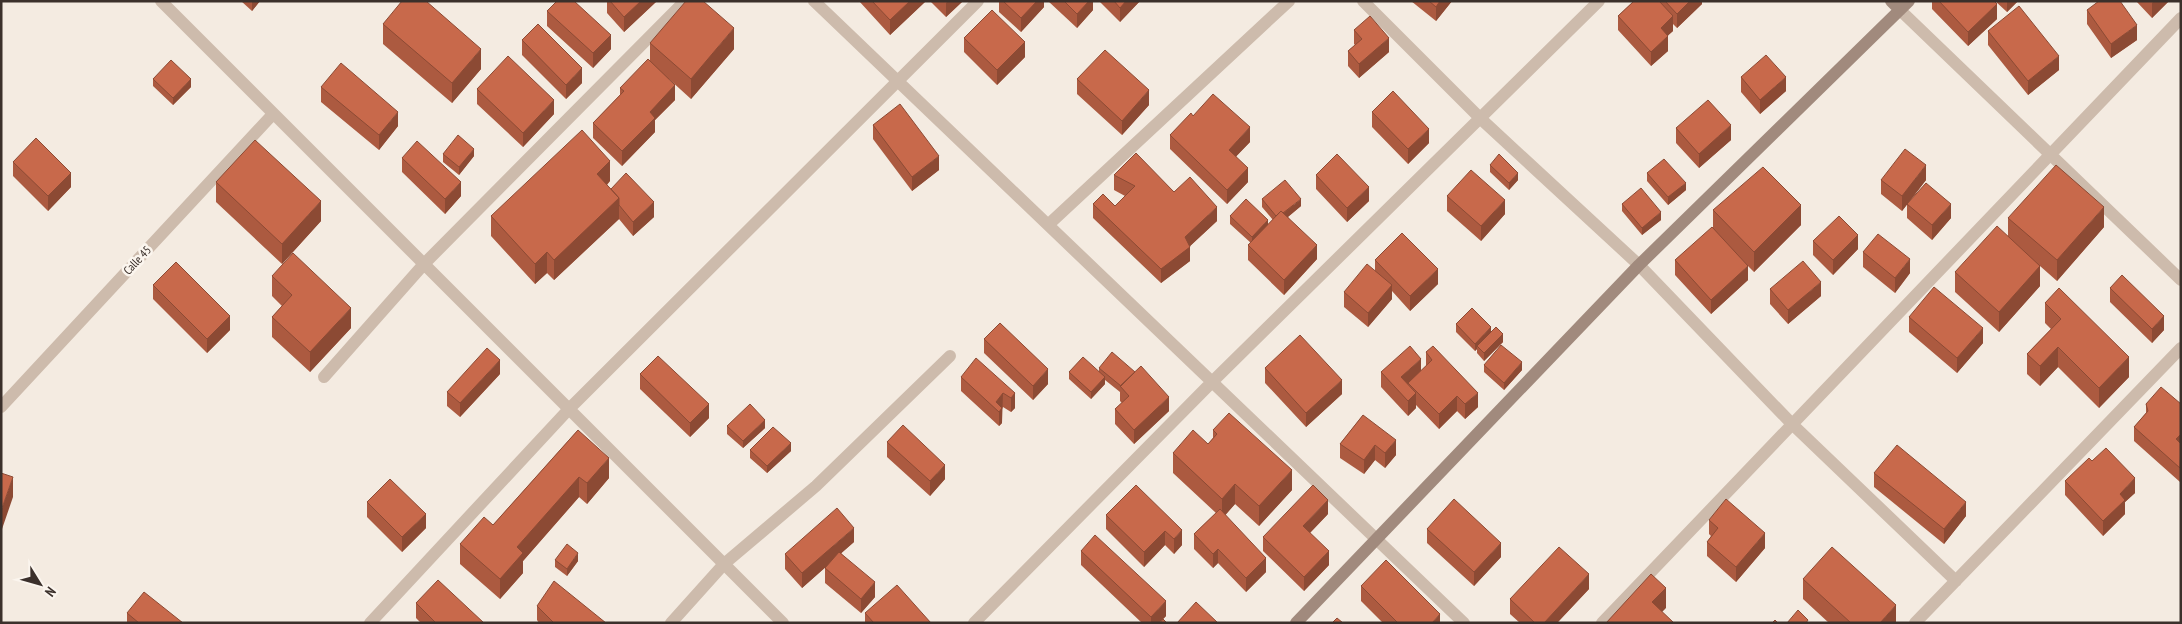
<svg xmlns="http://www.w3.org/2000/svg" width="2182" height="624" viewBox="0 0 2182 624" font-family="'PT Sans Narrow',sans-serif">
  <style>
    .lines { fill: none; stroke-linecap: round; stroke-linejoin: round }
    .street { stroke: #cdbbac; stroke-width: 12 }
    .secondary { stroke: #a18a7d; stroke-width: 12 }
    .wall { fill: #ac5a40 }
    .shaded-wall { fill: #8c4a34 }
    .building { fill: #c8694b; stroke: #8c4a34 }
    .labels { text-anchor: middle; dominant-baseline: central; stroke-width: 5; stroke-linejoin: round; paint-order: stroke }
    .street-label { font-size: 12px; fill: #3b302b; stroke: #fbf5ee }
  </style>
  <rect width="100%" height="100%" fill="#f4ebe1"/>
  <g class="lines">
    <path class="street" d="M161,1L783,623
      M814,1L1464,623
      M1363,1L1481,119L1639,265L1792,424L1956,581
      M1900,10L2181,280
      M1048,225L1289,1
      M324,377L424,264L685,1
      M1,407L273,114
      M370,623L569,409L978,1
      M671,623L724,564L816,486L950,356
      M974,623L1212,382L1599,1
      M1602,623L2181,18
      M1915,623L2181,348"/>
    <path class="secondary" d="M1891,1L1900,10
      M1296,623L1639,265L1909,1"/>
  </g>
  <path class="wall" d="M241,1H260L252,11Z
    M607,1H657L624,32L607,13Z
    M859,1H926L890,35Z
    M930,1H963L946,17Z
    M999,1H1044V7L1021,32L999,12Z
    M1048,1H1093V10L1077,28Z
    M1099,1H1140L1120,22Z
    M1411,1H1452L1436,21Z
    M1634,1H1702V4L1677,28L1673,24V31L1668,35V51L1651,66L1618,30V16Z
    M1932,1H1994L1997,19L1968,46L1932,9Z
    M1995,1H2018L2007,12Z
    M2136,1H2169L2152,18Z
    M2087,10L2137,40L2111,58L2087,24Z
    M547,11L611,49L593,68L547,26Z
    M383,24L481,69L452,103L383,44Z
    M1354,30L1389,52L1359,78L1348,66V51L1355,45L1354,44Z
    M1988,31L2059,70L2028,95L1988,45Z
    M964,38L1025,57L997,85L964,52Z
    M522,40L582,83L566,99L522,55Z
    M650,43L734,49L691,99L669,79L675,100L655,120V132L622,166L593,138V123L620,95V88L650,61Z
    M1741,77L1786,91L1760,114L1741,92Z
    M153,79L191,87L173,105L153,86Z
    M1077,79L1149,105L1122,135L1077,94Z
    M321,87L398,126L379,150L321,102Z
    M477,89L554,114L523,147L477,104Z
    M1372,112L1429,143L1408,164L1372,127Z
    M873,125L939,170L912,191L873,139Z
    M1676,128L1731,140L1699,168L1676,143Z
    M1170,135L1250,142L1236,156L1248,182L1227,204L1170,149Z
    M443,154L474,156L459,175L443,162Z
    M402,158L461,196L445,214L402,172Z
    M13,162L71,187L48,211L13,176Z
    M1490,165L1518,180L1509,190L1490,172Z
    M1647,173L1686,190L1668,205L1647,181Z
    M1114,175L1174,192L1217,221L1190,246V261L1161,283L1093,218V204L1115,206L1125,196L1114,190Z
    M1316,175L1369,201L1347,222L1316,189Z
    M1881,180H1926L1902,211L1881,194Z
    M610,181L607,185L611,189L654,217L633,236L619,219L554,280L547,273L535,284L491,236V216Z
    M216,182L321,221L282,264L216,202Z
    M1447,196L1505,214L1481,241L1447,211Z
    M1262,199L1301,206L1288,217L1317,259L1284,295L1248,260V245L1251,243L1230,224V216L1268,225L1273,220L1262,207Z
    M1622,204L1661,220L1642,235L1622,211Z
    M1907,204L1951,218L1932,240L1907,218Z
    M1713,210L1801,225L1754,272L1739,257L1748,280L1711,314L1675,275V260L1713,228Z
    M2008,218L2104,227L2057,281L2040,266V286L1999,332L1955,292V272L2008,236Z
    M1813,241L1858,249L1833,275L1813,255Z
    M1863,252L1910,273L1895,293L1863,267Z
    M1375,260L1438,284L1410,311L1392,291V299L1368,327L1344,307V292L1375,271Z
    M272,276L351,328L310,372L272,337V317L282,306L272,296Z
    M153,285L230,330L207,353L153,299Z
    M2110,288L2164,330L2152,343L2110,302Z
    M1770,289L1821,296L1788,324L1770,304Z
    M2045,303L2129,377L2099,408L2058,367L2040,386L2027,374V354L2051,329L2045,323Z
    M1909,317L1983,343L1957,373L1909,332Z
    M1456,324L1503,342L1484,361L1477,353V349L1475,351L1456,332Z
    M984,339L1048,384L1033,400L984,353Z
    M1426,352L1478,407L1465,419L1457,411L1439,429L1416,405V408L1408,416L1381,387V372L1421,371L1426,366Z
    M1484,365L1522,370L1504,390L1484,372Z
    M1099,368L1169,411L1134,444L1115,424V409L1122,403L1120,401V392L1105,380V384L1091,399L1069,379V372L1099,371Z
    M1265,368L1342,394L1306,427L1265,383Z
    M500,374L460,417L447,406V392Z
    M640,374L709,418L690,437L640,389Z
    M961,377L1015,393V408L1011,412L1003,407L1002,409V423L999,426L961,391Z
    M2146,404H2181L2180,482L2134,441V427L2146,413Z
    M1363,415L1396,455L1385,468L1375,460L1364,474L1340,458V444Z
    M727,426L765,428L743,448L727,434Z
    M578,430L609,478L587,504L579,497L523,561V573L500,599L460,564V544L493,525Z
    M1213,430L1292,490L1259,526L1235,504L1225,515L1266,572L1246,592L1218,563L1213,568L1194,549V534L1216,513L1173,473V453L1208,444L1213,438Z
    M887,442L945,479L930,496L887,457Z
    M750,450L791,451L767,473L750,458Z
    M2092,461L2135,493L2125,502V514L2103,536L2065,495V481Z
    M1874,473L1966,516L1944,544L1874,487Z
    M1136,485L1182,545L1174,554L1165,545L1144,567L1106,529V515Z
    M367,502L426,528L402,552L367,517Z
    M1328,514L1310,533L1329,565L1304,591L1263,551V537Z
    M1709,520L1765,548L1736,582L1707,556V542L1711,536L1709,534Z
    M1427,529L1501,557L1474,586L1427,543Z
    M854,542L841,553L875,597L861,613L825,583V568L828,565L802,588L785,569V554Z
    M1081,551L1166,616L1159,623H1142L1081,565Z
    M555,560L578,561L567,576L555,567Z
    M1803,579L1896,623H1829L1803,599Z
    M1361,586L1440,623H1383L1361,601Z
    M1589,589L1557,623H1520L1510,614V599Z
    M416,603L484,623H421L416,618Z
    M537,606L606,623H539L537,620Z
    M127,613L183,623H127Z
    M865,613L931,623H865Z"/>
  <path class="shaded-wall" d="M252,1H260L252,11Z
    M641,1H657L624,32V17Z
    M910,1H926L890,35V20Z
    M948,1H963L946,17V3Z
    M1037,1H1044V7L1021,32V18Z
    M1089,1H1093V10L1077,28V14Z
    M1126,1H1140L1120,22V8Z
    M1440,1H1452L1436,21V7Z
    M1690,1H1702V4L1677,28V14Z
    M2007,1H2018L2007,12Z
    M2154,1H2169L2152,18V3Z
    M1997,4V19L1968,46V32Z
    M1673,16V31L1661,42V28Z
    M2137,25V40L2111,58V44Z
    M734,28V49L691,99V79Z
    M611,35V49L593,68V53Z
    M1668,36V51L1651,66V52Z
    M1389,38V52L1359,78V64Z
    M1025,42V57L997,85V70Z
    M481,49V69L452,103V83Z
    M2059,56V70L2028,95V81Z
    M582,68V83L566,99V85Z
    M1786,77V91L1760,114V100Z
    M191,79V87L173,105V98Z
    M675,85V100L655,120V132L622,166V151L650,112Z
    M1149,90V105L1122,135V121Z
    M554,100V114L523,147V133Z
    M398,112V126L379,150V135Z
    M1731,125V140L1699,168V154Z
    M1250,127V142L1229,164V150Z
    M1429,129V143L1408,164V149Z
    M474,149V156L459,175V167Z
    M939,156V170L912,191V177Z
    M610,161V181L597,194V174Z
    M1926,165V180L1902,211V196Z
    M1248,168V182L1227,204V190Z
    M71,173V187L48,211V196Z
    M1518,173V180L1509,190V183Z
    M461,182V196L445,214V199Z
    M1686,183V190L1668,205V197Z
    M1369,187V201L1347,222V208Z
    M619,198V219L554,280V260Z
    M1301,199V206L1278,225V218Z
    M1505,200V214L1481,241V226Z
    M321,201V221L282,264V244Z
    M654,202V217L633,236V222Z
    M1951,204V218L1932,240V225Z
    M1801,205V225L1754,272V252Z
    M1217,207V221L1188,248L1190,247V261L1161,283V269L1185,237Z
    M2104,207V227L2057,281V260Z
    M1661,212V220L1642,235V228Z
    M1268,220V228L1252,244V237Z
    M1858,235V249L1833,275V260Z
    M1317,245V259L1284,295V280Z
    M547,252V273L535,284V264Z
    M1910,259V273L1895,293V278Z
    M1748,266V280L1711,314V300Z
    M2040,266V286L1999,332V312Z
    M1438,269V284L1410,311V296Z
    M1821,282V296L1788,324V310Z
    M1392,285V299L1368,327V313Z
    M351,308V328L310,372V352Z
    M230,316V330L207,353V339Z
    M2164,316V330L2152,343V329Z
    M1491,327V335L1477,346V349L1475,351V344Z
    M1983,328V343L1957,373V358Z
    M1503,334V342L1484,361V353Z
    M2058,347V367L2040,386V366Z
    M2129,357V377L2099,408V388Z
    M1421,359V373L1408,383V385L1401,377Z
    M500,360V374L460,417V403Z
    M1522,362V370L1504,390V383Z
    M1048,369V384L1033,400V386Z
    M1105,377V384L1091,399V392Z
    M1342,380V394L1306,427V413Z
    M1003,393L1002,423L999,426V412L996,402Z
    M1015,393V408L1011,412V398Z
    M1416,393V408L1408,416V401Z
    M1478,393V407L1465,419V404Z
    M1457,396V411L1439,429V414Z
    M1169,397V411L1134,444V430Z
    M709,404V418L690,437V423Z
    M765,420V428L743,448V441Z
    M2181,434V448L2176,439Z
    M1396,440V455L1385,468V453Z
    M791,443V451L767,473V466Z
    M1375,445V460L1364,474V460Z
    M609,458V478L587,504V483Z
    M945,465V479L930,496V481Z
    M1292,470V490L1259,526V506Z
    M13,477V497L1,532V511Z
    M579,477V497L523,561V573L500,599V579L517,547Z
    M2135,478V493L2125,502V514L2103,536V521L2120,494Z
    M1235,484V504L1222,519V499Z
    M1328,500V514L1303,540V526Z
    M1966,502V516L1944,544V529Z
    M426,514V528L402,552V537Z
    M854,528V542L802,588V573Z
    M1182,530V545L1174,554V539Z
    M1165,531V545L1144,567V552Z
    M1765,533V548L1736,582V567Z
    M1501,543V557L1474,586V572Z
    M1218,549V563L1213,568V554Z
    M1329,551V565L1304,591V577Z
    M578,553V561L567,576V569Z
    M1266,558V572L1246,592V578Z
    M1589,574V589L1557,623H1544Z
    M875,582V597L861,613V599Z
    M1666,588V608L1652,622V602Z
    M1166,601V616L1159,623H1151V617Z
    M1896,605V623H1880Z
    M1440,614V623H1432Z"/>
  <path class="building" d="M402,1H426L481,49L452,83L383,24Z
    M557,1H574L611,35L593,53L547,11Z
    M610,1H641L624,17Z
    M686,1H703L734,28L691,79L650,43Z
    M872,1H910L890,20Z
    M1003,1H1037L1021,18Z
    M1064,1H1089L1077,14Z
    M1114,1H1126L1120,8Z
    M1429,1H1440L1436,7Z
    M1634,1H1659L1673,16L1661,28L1668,36L1651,52L1618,16Z
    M1665,1H1690L1677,14Z
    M1939,1H1994L1997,4L1968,32Z
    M2099,1H2120L2137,25L2111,44L2087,10Z
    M2019,6L2059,56L2028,81L1988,31Z
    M992,10L1025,42L997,70L964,38Z
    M1370,16L1389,38L1359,64L1348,51L1362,39L1354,30Z
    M538,24L582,68L566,85L522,40Z
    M1105,50L1149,90L1122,121L1077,79Z
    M1766,55L1786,77L1760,100L1741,77Z
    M508,56L554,100L523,133L477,89Z
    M648,59L675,85L650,112L655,118L622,151L593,123L624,91L620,88Z
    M171,60L191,79L173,98L153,79Z
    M341,63L398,112L379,135L321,87Z
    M1393,91L1429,129L1408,149L1372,112Z
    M1213,94L1250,127L1229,150L1248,168L1227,190L1170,135L1191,113L1193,116Z
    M1708,100L1731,125L1699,154L1676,128Z
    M900,104L939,156L912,177L873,125Z
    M582,130L610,161L597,174L619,198L554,260L547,252L535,264L491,216Z
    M458,135L474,149L459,167L443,154Z
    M36,138L71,173L48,196L13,162Z
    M255,140L321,201L282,244L216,182Z
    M417,141L461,182L445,199L402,158Z
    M1905,149L1926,165L1902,196L1881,180Z
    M1136,153L1174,192L1190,177L1217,207L1185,237L1190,247L1161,269L1093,204L1103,194L1115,206L1135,186L1114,175Z
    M1337,154L1369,187L1347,208L1316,175Z
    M1499,154L1518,173L1509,183L1490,165Z
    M1664,159L1686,183L1668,197L1647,173Z
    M2056,165L2104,207L2057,260L2008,218Z
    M1763,167L1801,205L1754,252L1713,210Z
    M1471,170L1505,200L1481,226L1447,196Z
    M626,173L654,202L633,222L619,205V198L611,189Z
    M1285,180L1301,199L1283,213L1281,211L1276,216L1262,199Z
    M1926,183L1951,204L1932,225L1907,204Z
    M1641,188L1661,212L1642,228L1622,204Z
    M1246,199L1268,220L1252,237L1230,216Z
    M1281,211L1317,245L1284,280L1248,245Z
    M1839,216L1858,235L1833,260L1813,241Z
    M1997,226L2040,266L1999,312L1955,272Z
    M1712,227L1748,266L1711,300L1675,260Z
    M1402,233L1438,269L1410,296L1375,260Z
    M1878,234L1910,259L1895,278L1863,252Z
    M293,253L351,308L310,352L272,317L292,295L272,276Z
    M1803,261L1821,282L1788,310L1770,289Z
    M176,262L230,316L207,339L153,285Z
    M1367,264L1392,285L1368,313L1344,292Z
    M2122,275L2164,316L2152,329L2110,288Z
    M1934,287L1983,328L1957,358L1909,317Z
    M2059,288L2129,357L2099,388L2058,347L2040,366L2027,354L2061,319L2045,303Z
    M1472,308L1491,327L1475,344L1456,324Z
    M1000,323L1048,369L1033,386L984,339Z
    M1496,327L1503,334L1484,353L1477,346Z
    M1300,335L1342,380L1306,413L1265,368Z
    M1501,345L1522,362L1504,383L1484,365Z
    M1410,346L1421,359L1401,377L1416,393L1408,401L1381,372Z
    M1433,346L1478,393L1465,404L1457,396L1439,414L1408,383L1432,360L1426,352Z
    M487,348L500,360L460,403L447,392Z
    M1112,352L1135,372L1121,386L1099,368Z
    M658,356L709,404L690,423L640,374Z
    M1083,357L1105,377L1091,392L1069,372Z
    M976,358L1015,393L1011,398L1003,393L996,402L1002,408L999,412L961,377Z
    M1141,366L1169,397L1134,430L1115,409L1129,396L1120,386Z
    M2161,387L2181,404V434L2176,439L2181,444L2180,468L2134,427L2148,411L2146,404Z
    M750,404L765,420L743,441L727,426Z
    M1229,413L1292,470L1259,506L1235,484L1222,499L1173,453L1193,430L1208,444L1217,434L1213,430Z
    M1363,415L1396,440L1385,453L1375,445L1364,460L1340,444Z
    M903,425L945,465L930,481L887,442Z
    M773,427L791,443L767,466L750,450Z
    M578,430L609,458L587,483L579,477L517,547L523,553L500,579L460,544L484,517L493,525Z
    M1897,445L1966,502L1944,529L1874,473Z
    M2106,448L2135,478L2120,494L2125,500L2103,521L2065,481L2089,458L2092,461Z
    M1,473L13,477L1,511Z
    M390,479L426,514L402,537L367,502Z
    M1136,485L1182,530L1174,539L1165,531L1144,552L1106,515Z
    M1313,485L1328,500L1303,526L1329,551L1304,577L1263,537Z
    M1454,499L1501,543L1474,572L1427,529Z
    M1726,499L1765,533L1736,567L1707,542L1718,528L1709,520Z
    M837,508L854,528L802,573L785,554Z
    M1220,509L1266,558L1246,578L1218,549L1213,554L1194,534Z
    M1095,535L1166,601L1151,617L1081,551Z
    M567,544L578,553L567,569L555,560Z
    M1559,547L1589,574L1544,623H1535L1510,599Z
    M1832,547L1896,605L1880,623H1851L1803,579Z
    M839,552L875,582L861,599L825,568Z
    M1386,560L1440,614L1432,623H1398L1361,586Z
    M1651,574L1666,588L1652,602L1674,623H1606Z
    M438,580L484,623H436L416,603Z
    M554,581L606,623H554L537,606Z
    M897,585L931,623H874L865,613Z
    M144,592L183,623H139L127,613Z
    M1196,602L1218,623H1177Z
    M1798,610L1808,620L1806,623H1787Z
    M1337,618L1343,623H1332Z
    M1163,619L1167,623H1160Z
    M1775,620L1778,623H1772Z"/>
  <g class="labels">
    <g class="street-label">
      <text transform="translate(137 260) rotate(-47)">Calle 45</text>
    </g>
  </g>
  <rect width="2182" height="624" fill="none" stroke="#3b302b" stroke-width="5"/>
  <g transform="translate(40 584) rotate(127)" stroke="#fbf5ee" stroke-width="4" paint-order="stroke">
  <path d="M0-4L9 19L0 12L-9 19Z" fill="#3b302b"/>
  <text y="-8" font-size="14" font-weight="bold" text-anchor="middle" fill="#3b302b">N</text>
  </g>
</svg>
